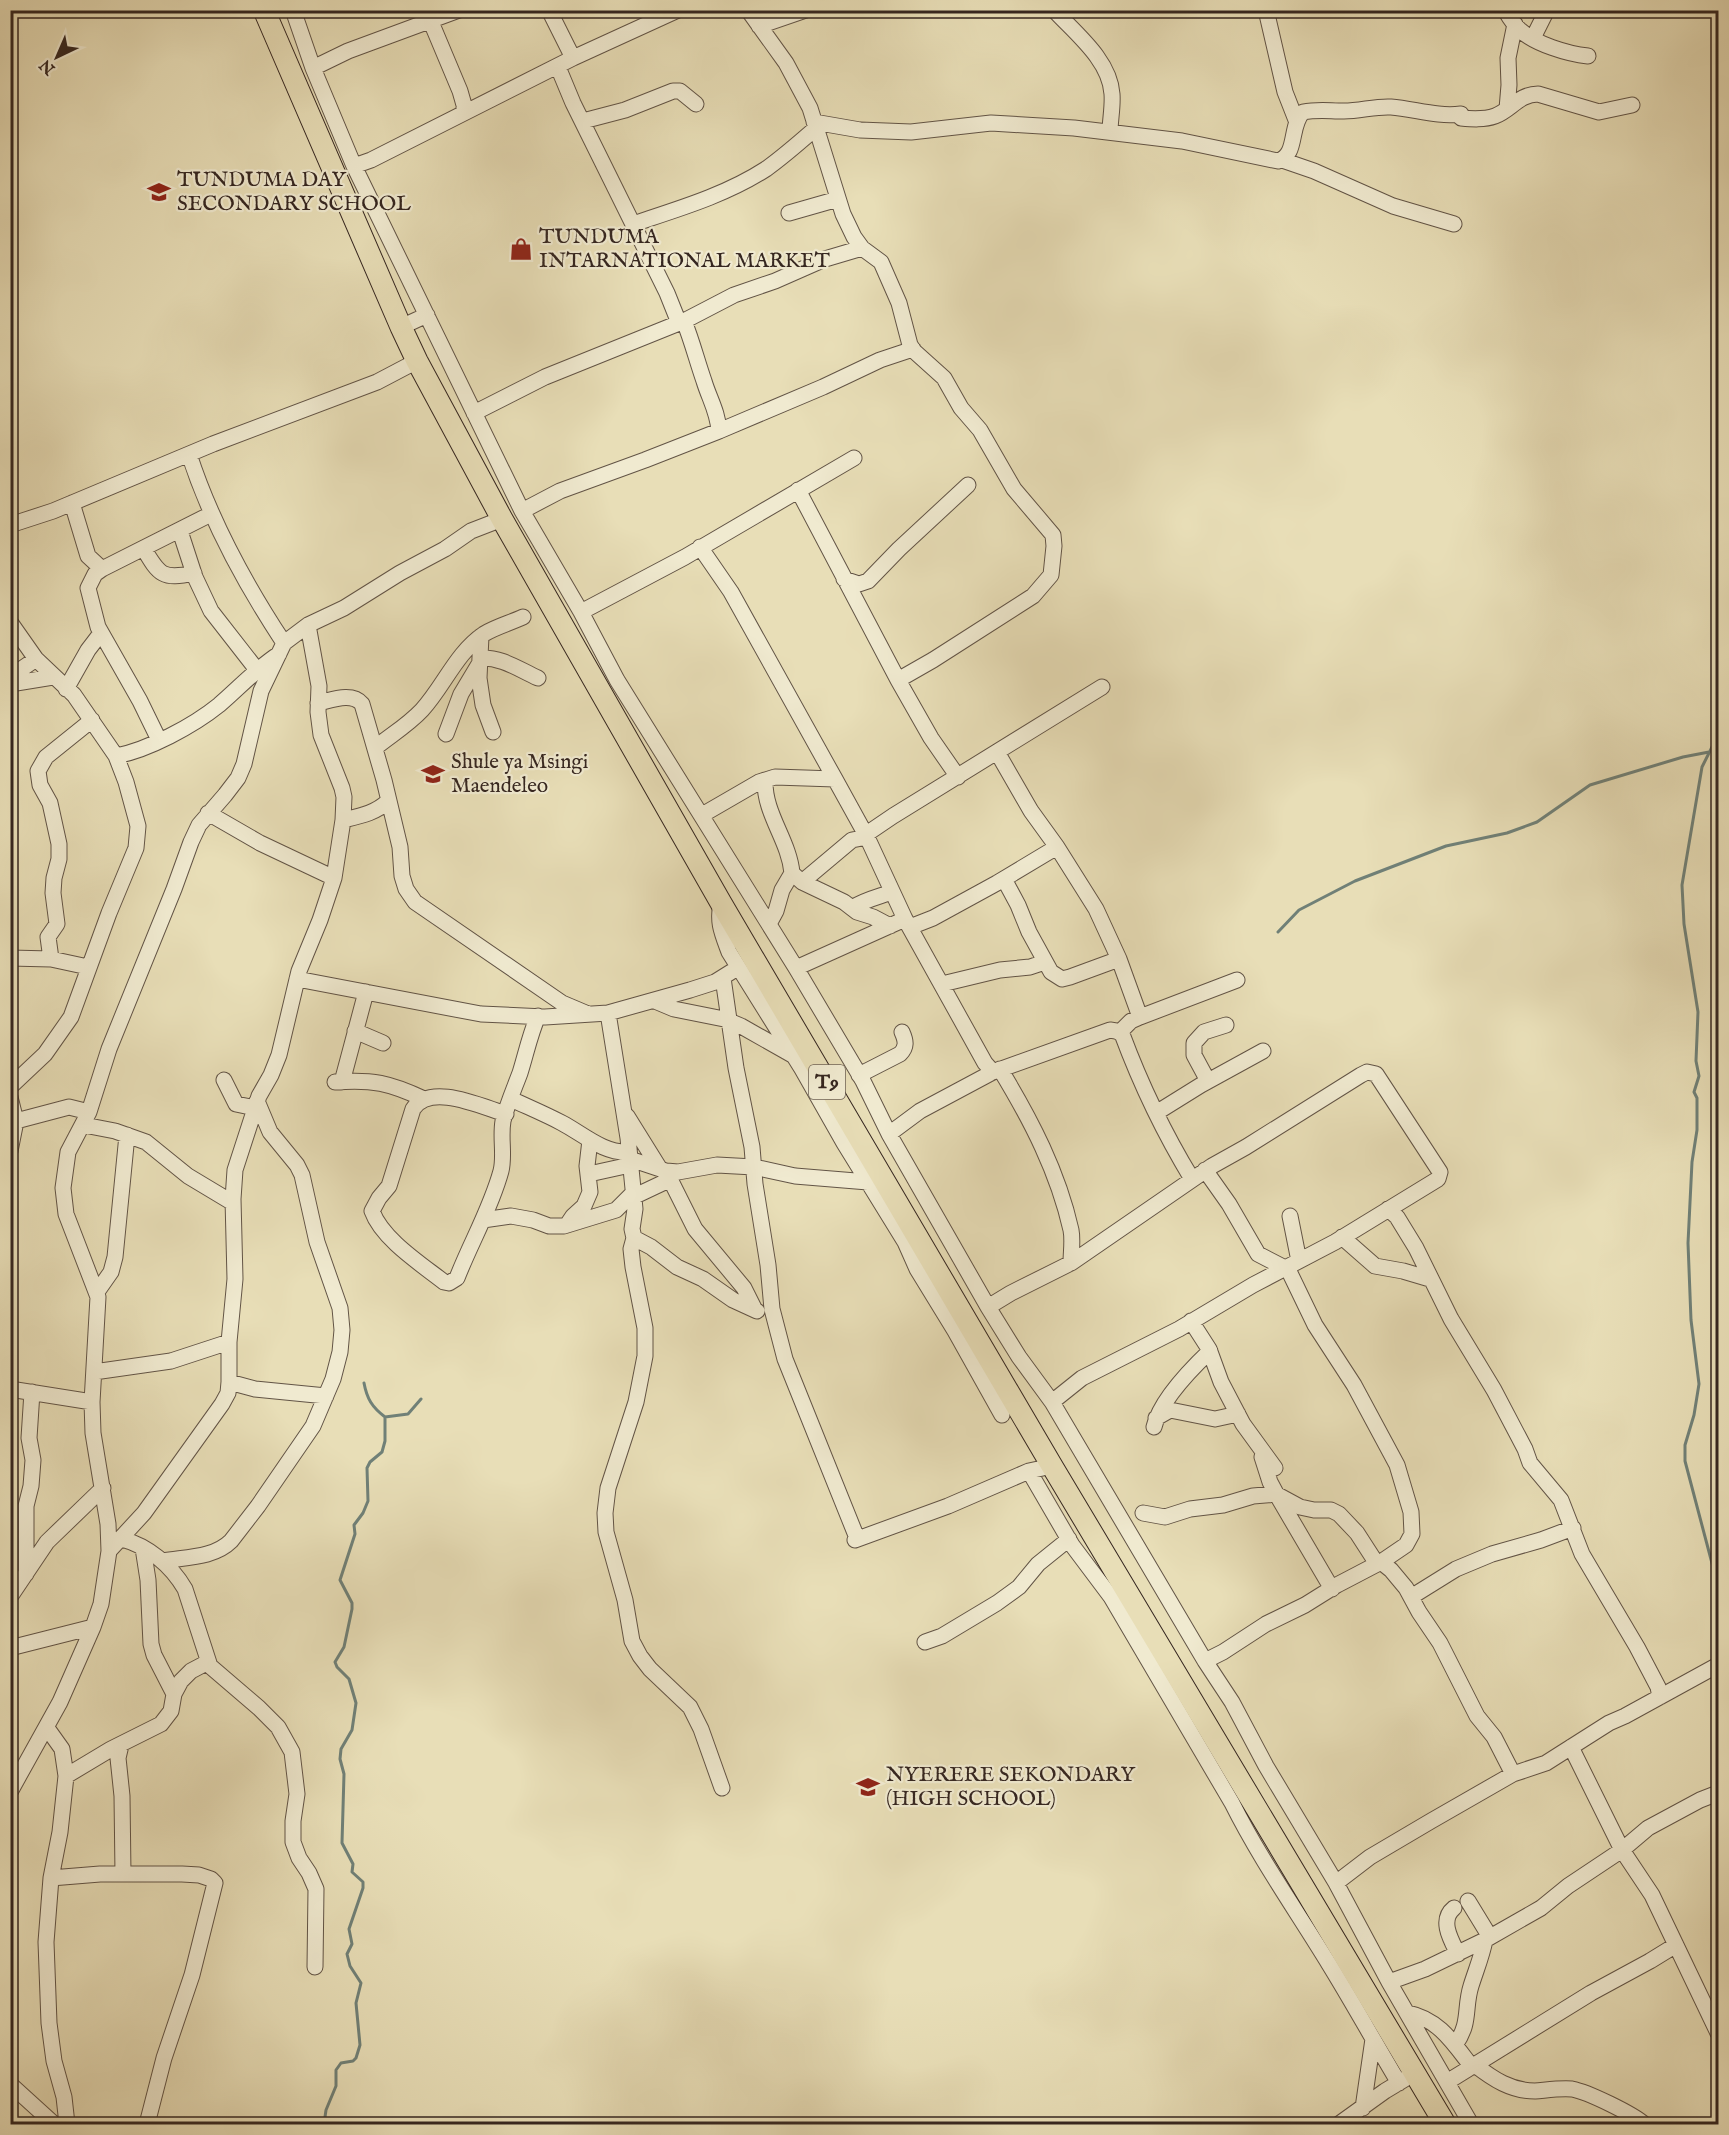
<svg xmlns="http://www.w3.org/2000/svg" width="1729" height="2135" viewBox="0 0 1729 2135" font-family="'IM FELL English',serif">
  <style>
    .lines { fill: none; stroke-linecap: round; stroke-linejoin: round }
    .stream { stroke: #708077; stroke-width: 3 }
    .minor-casing { stroke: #625446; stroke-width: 17 }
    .highway-casing { stroke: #352620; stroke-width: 23 }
    .minor { stroke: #f0ead0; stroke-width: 15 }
    .highway { stroke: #e8deb7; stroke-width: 21 }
    .labels { text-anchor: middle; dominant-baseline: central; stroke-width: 4.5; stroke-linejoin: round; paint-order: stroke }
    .shield { fill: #f0ead0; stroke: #6d6155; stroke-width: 1.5 }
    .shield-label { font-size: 20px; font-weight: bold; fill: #352620 }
    .poi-label { font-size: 21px; fill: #352620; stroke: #f0ead0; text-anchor: start }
  </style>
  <rect width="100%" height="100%" fill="#e8deb7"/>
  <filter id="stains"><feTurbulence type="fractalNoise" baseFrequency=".00333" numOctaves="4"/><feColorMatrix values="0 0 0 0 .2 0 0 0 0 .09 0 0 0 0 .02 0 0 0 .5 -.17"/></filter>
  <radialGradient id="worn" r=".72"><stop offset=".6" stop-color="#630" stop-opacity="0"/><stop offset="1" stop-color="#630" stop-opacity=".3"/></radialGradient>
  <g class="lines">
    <path class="stream" d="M1718,735L1702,767L1682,885L1684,924L1698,1012L1696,1061L1699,1076L1694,1092L1697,1098V1130L1692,1162L1688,1243L1691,1320L1699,1384L1694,1415L1685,1445V1461L1713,1567L1718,1580
      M1278,932L1299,910L1355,881L1446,846L1507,833L1537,822L1590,785L1683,757L1709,752
      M364,1383C367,1399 372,1407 385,1417L408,1414L421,1399
      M324,2124L326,2110L336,2086V2070L341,2063L353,2061L356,2058L360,2045L356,2003L361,1983L350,1966L347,1954L352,1944L349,1929L363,1888V1882L352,1872L353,1864L342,1843L344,1774L340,1759L341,1749L352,1730L356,1703L349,1679L337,1667L335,1662L344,1647L352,1609V1603L340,1580L355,1534L354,1525L363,1513L368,1501L367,1468L370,1462L382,1452L385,1441V1417"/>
    <g class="minor-casing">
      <path id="minor" d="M293,10L313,68L354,166L522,511L581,612L617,680L796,968L863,1081L889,1134L988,1307L1019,1357L1052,1402L1205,1661L1232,1702L1266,1766L1336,1883L1389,1982L1471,2124
        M426,10L460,91L464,105V113
        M549,10L573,58
        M748,10L786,63L810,108L843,214L854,237L862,248L881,262L899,303L910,345L914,351L944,378L961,408L980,430L1014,489L1053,535L1054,546L1051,575L1033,596L933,660L898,680
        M1054,10C1075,33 1110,60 1112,94C1113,107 1110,120 1110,132
        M1266,10L1285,92L1296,120
        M1505,10C1509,17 1514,25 1520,30C1535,44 1568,54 1588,56
        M759,26L806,10
        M1533,38L1547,10
        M558,67L573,103L667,293L679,323
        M313,68L348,51L459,10
        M1507,109L1509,85L1508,58L1515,24
        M1461,118C1472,119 1484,120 1495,116C1511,110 1519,94 1538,94L1599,112L1632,105
        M583,121L625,110L673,91H680L696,104
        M814,122L860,130L911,132L991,123L1074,128L1182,141L1278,161C1298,155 1289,126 1303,112C1318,109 1329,111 1344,111C1360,111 1376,106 1391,107C1415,109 1437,117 1461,114
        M1282,160L1314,171L1393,206L1454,224
        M354,166L371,160L573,58L678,10
        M789,213L838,199
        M633,224C678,209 726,195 766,169C783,157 800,142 816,128
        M684,321C692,341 697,361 704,381C709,398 718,412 719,431
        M401,327L427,315
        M474,413L545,377L684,321L734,295L775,281L825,259L862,248
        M189,454C211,522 245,584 284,643
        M798,490L898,680L931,738L958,777
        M72,503L88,556L102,569
        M522,511L560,491L645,460L719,431L823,387L880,360L913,349
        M10,525L53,511L213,444L377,382L417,361
        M180,531L195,577L211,611L257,670
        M700,547L731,592L835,779L867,837L905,919L985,1063L993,1072
        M144,549C159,575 163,580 194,573
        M844,579L859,584L868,581L899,549L968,485
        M581,612L685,557L854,458
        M10,622L36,659L74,695L116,756L126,782L138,826L136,848L109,913L71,1017L45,1054L10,1087
        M481,636L479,678L483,705L493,732
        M480,658C502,657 518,669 538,678
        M10,677L36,659
        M10,684L53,677
        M66,689L88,650L101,633
        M318,703C332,700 352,692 362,704L384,780L400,847L402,876L406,889L415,902L562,1003L588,1014
        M446,734L461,694L479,664
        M159,740L140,701L98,627L88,588L95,574L102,569L211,514
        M375,748C391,735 408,725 422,710C444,686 456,653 484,634C495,627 510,623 523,617
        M997,752L1031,811L1057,847L1096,909L1119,959L1140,1017
        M116,756C148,750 193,726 219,705C239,688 257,668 279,654
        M765,780C764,814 789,840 792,873L782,890L776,911L769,924
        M208,813L260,843L334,878
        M702,815L759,782L775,777L835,779
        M343,820C360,816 376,813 388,801
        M865,835L893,816L1102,687
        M792,873L802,882L844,902L857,912L873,917L890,926
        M1004,879L1018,905L1029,932L1051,972L1062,979L1070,977L1119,959
        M802,882L852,840L867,837
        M721,903C717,923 722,933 729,952L802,1069L844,1143L905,1242L917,1269L955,1331L1002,1415
        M852,908C864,900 878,897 892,892
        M910,927L933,918L997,883L1057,847
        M10,958L51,959L88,967
        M51,959L48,937L57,924L53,893L54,878L59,859V844L50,803L40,785L38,771L46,757L92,720
        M796,968L905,919
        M723,978L736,1068L752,1147L755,1184L768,1265L772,1309L785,1359L855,1533
        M297,979L481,1014L545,1017L608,1013L690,990L715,982L731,972
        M942,984L1000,970L1030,967L1045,962
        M655,1001L674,1009L729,1020
        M608,1013L628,1138L635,1209L632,1229L634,1238L631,1249L633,1267L645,1328V1356L636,1402L608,1488L605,1513L606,1532L625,1600L632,1641L640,1656L650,1669L690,1707L701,1729L722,1788
        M729,1021L741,1026L794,1056
        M355,1031L383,1043
        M1120,1032L1131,1021L1140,1017L1237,980
        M1000,1069C1031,1120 1058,1172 1071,1230C1073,1240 1071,1252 1071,1263
        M859,1075L900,1054C907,1047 906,1041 902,1032
        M224,1080L236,1104L255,1108
        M1208,1081L1194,1055V1043L1204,1032L1226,1025
        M335,1082C372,1079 390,1083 424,1099
        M342,1082L366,992
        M10,1097L16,1121L10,1151
        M511,1099C528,1107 545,1114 562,1123C583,1134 604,1154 629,1152
        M1156,1113L1201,1085L1263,1051
        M506,1114C482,1107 430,1082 413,1109L389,1186L379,1198L372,1211C382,1239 421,1264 444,1282L449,1283L457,1278C471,1242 491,1208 501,1171C505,1155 500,1138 503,1121C507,1105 514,1089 520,1073C526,1054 530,1034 538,1016
        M627,1116L660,1169
        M16,1121L69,1107L89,1112
        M84,1125L115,1131L146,1142L188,1176L233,1203
        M889,1134L920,1111L993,1072L1110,1030L1116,1031L1122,1034C1141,1085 1164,1133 1192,1179
        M630,1159L666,1171L678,1172L717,1165L754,1167L795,1176L868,1182
        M1205,1170L1229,1204L1258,1254L1285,1268
        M666,1171L695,1229L744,1288L755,1310
        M589,1174L630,1165
        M633,1197L671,1179
        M1388,1209L1397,1217L1416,1248L1451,1319L1494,1390L1525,1449L1530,1463L1561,1500L1582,1554L1637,1647L1658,1687L1660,1697
        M1290,1216L1299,1261
        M483,1220L511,1216L533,1220L549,1226H564L616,1210L633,1193
        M567,1225L573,1216L584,1206L590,1192L587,1166L590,1140
        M1342,1237L1375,1266L1403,1271L1430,1279
        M634,1238L651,1247L677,1267L703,1279L733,1300L757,1311
        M97,1292L111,1272L115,1257L127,1135
        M988,1307L1011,1293L1071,1263L1212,1166L1246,1147L1361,1075L1367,1072L1376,1074L1440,1172L1438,1179L1335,1242L1253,1285L1179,1329L1082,1378L1052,1402
        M1191,1321L1209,1349L1221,1382L1243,1424L1275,1468
        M94,1372L171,1361L229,1342
        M229,1382L255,1389L326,1396
        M10,1389L92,1402
        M1156,1418L1170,1410L1215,1419L1238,1414
        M1154,1427C1160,1401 1190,1370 1210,1351
        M1262,1457L1270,1482L1278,1497L1332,1589
        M1029,1471L1072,1545L1111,1597L1232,1803C1260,1859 1296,1910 1329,1964C1353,2003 1375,2043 1399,2083
        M1143,1513L1165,1517L1190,1509L1223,1505L1253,1496L1276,1494L1300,1507L1314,1510H1331L1339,1514L1357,1533L1377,1564
        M122,1539C148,1546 171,1565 185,1589L210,1666L259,1708L278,1727L292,1752L297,1794L293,1821V1842L299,1858L309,1873L316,1889L315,1967
        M855,1540L948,1506L1029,1471L1052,1466
        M143,1548L148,1580L151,1644L154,1655L174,1694
        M109,1551L144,1513L222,1404L228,1393L229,1382V1342L235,1279L233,1199L235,1170L259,1096L271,1075L279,1055L299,971L320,920L334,878L343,820L344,797L342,788L321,735L318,712L319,686L308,625
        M163,1561C186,1557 214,1558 231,1541L258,1506L313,1426L333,1379L340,1352L342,1330L340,1308L317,1242L302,1175L297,1165L270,1132L257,1101
        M1381,1562L1391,1570L1406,1588L1419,1612L1440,1643L1477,1716L1494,1737L1513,1774
        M26,1574V1506L31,1486L33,1460L29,1438L32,1392
        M10,1597L47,1542L103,1488
        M1411,1597L1456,1569L1492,1554L1541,1540L1573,1528
        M925,1642L942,1636L997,1603L1019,1587L1038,1564L1069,1539
        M10,1648L93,1627
        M1205,1661L1223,1652L1266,1624L1305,1605L1337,1585L1381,1562L1406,1545L1412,1534L1411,1512L1397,1465L1354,1385L1315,1325L1287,1267
        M47,1728L62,1749L66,1776L60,1832L51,1878L46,1942L49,2023L54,2061L64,2097L67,2124
        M121,1745L118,1758L122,1796L123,1874
        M1571,1747L1622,1850L1652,1895L1718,2033
        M66,1776L111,1749L161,1724L171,1711L174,1694L181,1681L191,1671L208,1662
        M10,1792L60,1702L93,1627L101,1604L109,1551L108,1524L93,1433L92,1402L98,1297L66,1214L63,1188L68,1152L89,1112L109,1049L174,889L191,842L199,825L225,795L238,778L244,764L261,691L284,643L308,625L344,608L400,573L445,549L471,531L502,519
        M51,1878L100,1874H182L199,1875L211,1879L215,1883L192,1975L164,2058L147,2124
        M1336,1883L1370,1857L1431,1821L1513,1774L1546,1763L1609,1723L1625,1716L1718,1665
        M1468,1901L1490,1937
        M1454,1908C1439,1920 1451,1940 1458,1954
        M1389,1982L1425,1969L1485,1940L1541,1908L1568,1886L1622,1850L1648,1828L1700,1800L1718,1793
        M1408,2013C1439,2019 1454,2044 1472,2067
        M1455,2045C1471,2023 1464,2008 1471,1986C1476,1970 1482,1956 1485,1940
        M1475,2065C1493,2079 1511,2091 1535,2091C1547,2090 1560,2088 1572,2089C1588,2092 1633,2114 1644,2124
        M1447,2082L1591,1993L1650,1961L1676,1945
        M10,2084L54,2124
        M1363,2108L1373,2039
        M1339,2124L1385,2091L1405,2079"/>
    </g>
    <g class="highway-casing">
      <path id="highway" d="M264,10L401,327L417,361L502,519L721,903L1052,1466L1445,2124"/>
    </g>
    <use href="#minor" class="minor"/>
    <use href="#highway" class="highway"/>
  </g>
  <defs>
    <g id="school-bare" transform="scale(1.8)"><path d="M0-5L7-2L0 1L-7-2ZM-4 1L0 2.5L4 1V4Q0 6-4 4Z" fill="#8f2418" stroke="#f0ead0" stroke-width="2.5" paint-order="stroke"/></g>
    <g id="shop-bare" transform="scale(1.8)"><path d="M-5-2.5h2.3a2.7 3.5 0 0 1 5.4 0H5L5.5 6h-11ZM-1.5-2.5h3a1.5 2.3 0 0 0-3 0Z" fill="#8f2418" stroke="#f0ead0" stroke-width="2.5" paint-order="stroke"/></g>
  </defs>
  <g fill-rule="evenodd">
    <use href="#school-bare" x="159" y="192"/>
    <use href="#shop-bare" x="521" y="249"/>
    <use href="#school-bare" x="433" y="774"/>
    <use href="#school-bare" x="868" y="1787"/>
  </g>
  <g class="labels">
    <rect class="shield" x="809" y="1065" width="36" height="34" rx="4.5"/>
    <g class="shield-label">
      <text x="827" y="1082">T9</text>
    </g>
    <g class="poi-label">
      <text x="177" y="180">TUNDUMA DAY<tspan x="177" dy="24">SECONDARY SCHOOL</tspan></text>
      <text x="539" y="237">TUNDUMA<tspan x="539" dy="24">INTARNATIONAL MARKET</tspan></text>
      <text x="451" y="762">Shule ya Msingi<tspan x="451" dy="24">Maendeleo</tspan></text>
      <text x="886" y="1775">NYERERE SEKONDARY<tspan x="886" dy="24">(HIGH SCHOOL)</tspan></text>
    </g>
  </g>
  <rect width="1729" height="2135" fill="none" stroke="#e8deb7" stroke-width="36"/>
  <rect x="12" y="12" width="1705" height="2111" fill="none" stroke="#352620" stroke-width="3"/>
  <rect x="18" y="18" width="1693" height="2099" fill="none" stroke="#352620" stroke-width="1.5"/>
  <g transform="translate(57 57) rotate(224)" stroke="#f0ead0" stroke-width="4.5" paint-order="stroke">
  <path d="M0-4.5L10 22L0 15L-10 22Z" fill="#352620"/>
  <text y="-9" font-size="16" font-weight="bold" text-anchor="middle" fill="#352620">N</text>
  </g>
  <rect width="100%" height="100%" filter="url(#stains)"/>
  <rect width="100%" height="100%" fill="url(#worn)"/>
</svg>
